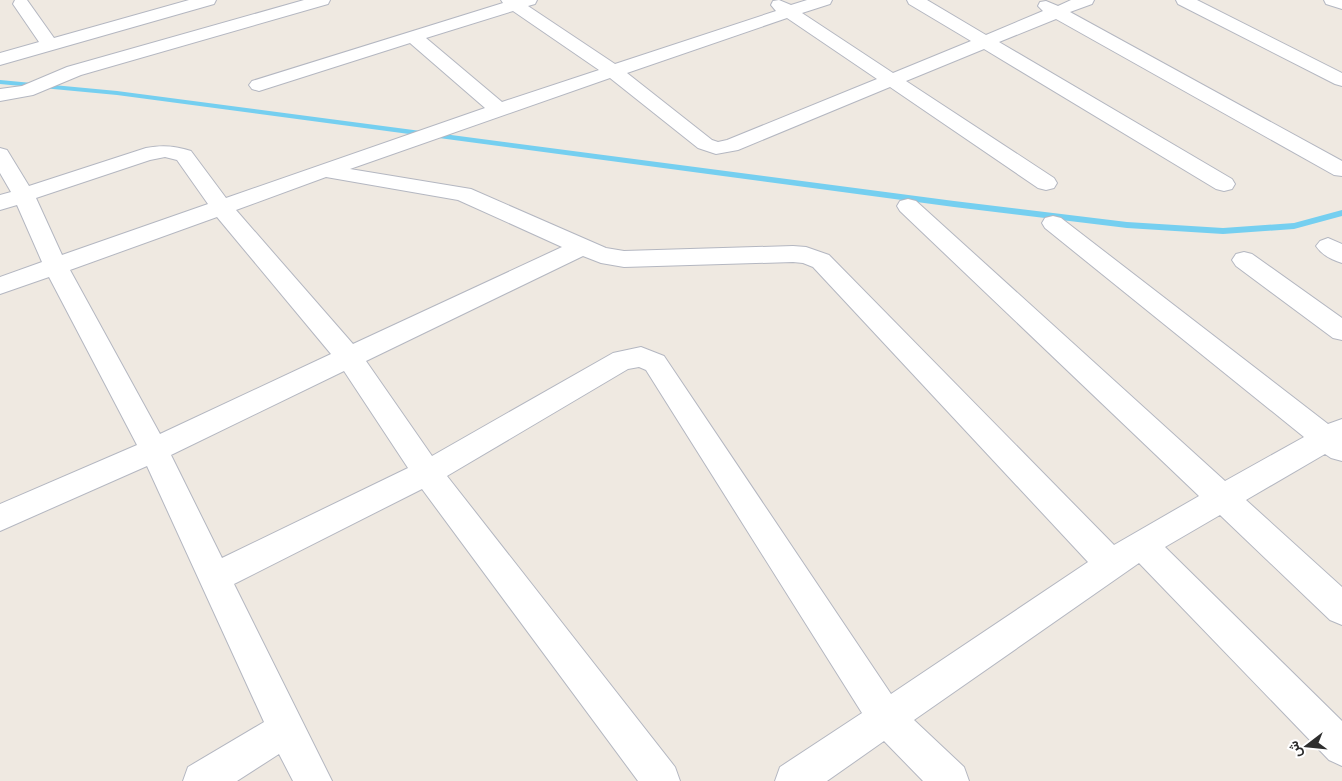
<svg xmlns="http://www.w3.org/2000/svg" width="1342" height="781" viewBox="0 0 1342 781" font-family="'Alegreya Sans',Vazirmatn,sans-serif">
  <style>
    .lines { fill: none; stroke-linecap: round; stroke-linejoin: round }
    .stream { fill: #75cff0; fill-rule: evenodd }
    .street-casing { stroke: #b4b7c1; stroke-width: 2 }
    .secondary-casing { stroke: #b4b7c1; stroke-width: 2 }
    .street { fill: #fff; fill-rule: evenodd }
    .secondary { fill: #fff; fill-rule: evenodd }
  </style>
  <rect width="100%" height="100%" fill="#efe9e1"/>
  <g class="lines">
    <path class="stream" d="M0,80L117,91L954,201L1127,222L1223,228L1294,223L1342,210V216L1294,229L1223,234L1127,228L954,207L117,95L0,84Z"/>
    <g class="street-casing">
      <path id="street" d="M15,0H27L54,38L189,0H216L214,4L0,65V53L39,42L13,4Z
        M304,0H330L328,4L81,75L33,95L0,101V89L22,86L67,67Z
        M501,0H537L535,4L528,6L615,64L776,11L771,5L773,1L779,0L791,5L807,0H832L830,4L802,13L893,73L971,41L909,4L907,0H927L986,35L1043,11L1038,6L1040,2L1046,1L1058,6L1071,0H1094L1092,4L1070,12L1342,161V176L1334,175L1056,19L999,42L1232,179L1235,184L1232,189L1224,191L1216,189L984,49L906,81L1054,178L1057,183L1054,188L1046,190L1038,188L890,87L738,150L716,154L698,148L610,78L350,169L471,189L606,248L624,251L793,246L806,247L829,255L1114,545L1199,496L900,211L897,206L900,201L908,199L916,201L1225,481L1304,437L1045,228L1042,223L1045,218L1053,216L1061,218L1328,424L1342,419V461L1331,458L1325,454L1246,500L1342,587V625L1330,620L1220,515L1165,547L1342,721V766L1329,760L1139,563L914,720L964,767L969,781H923L884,741L827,781H775L780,767L862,713L646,370L639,367L628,369L447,476L675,767L680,781H638L422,489L234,584L332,781H293L279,754L237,781H183L188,767L264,722L147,466L0,531V504L137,445L49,277L0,294V277L42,262L17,205L0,210V195L11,192L0,173V148L7,150L29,186L146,148C163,145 175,146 191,151L226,198L485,108L410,43L259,91L252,89L249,85L252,81L503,3ZM513,11L599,70L502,102L426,38ZM787,18L877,79L727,140L718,142L712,140L627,73ZM165,157L177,160L208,204L62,255L36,198L150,160ZM326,177L458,200L562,247L353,344L236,210ZM217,217L331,354L160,434L70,270ZM583,256L601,263L624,267L793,262L803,263L813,267L1088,562L891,694L664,356L641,347L613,353L432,456L366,361ZM344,371L408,468L222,558L171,455Z
        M1176,0H1197L1342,73V86L1335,84L1178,4Z
        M1328,238L1342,244V263C1332,260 1322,255 1316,246L1320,241Z
        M1244,252L1252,254L1342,318V340L1333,338L1236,266L1232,260L1236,254Z"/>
    </g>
    <g class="secondary-casing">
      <path id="secondary" d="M1324,0H1342V9L1326,4Z"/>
    </g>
    <use href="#street" class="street"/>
    <use href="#secondary" class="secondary"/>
  </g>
  <g transform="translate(1307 746) rotate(254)" stroke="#ffffff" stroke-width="4" paint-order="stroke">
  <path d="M0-4L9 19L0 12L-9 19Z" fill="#2e2e2e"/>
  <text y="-8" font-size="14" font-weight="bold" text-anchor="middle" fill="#2e2e2e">ش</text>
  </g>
</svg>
